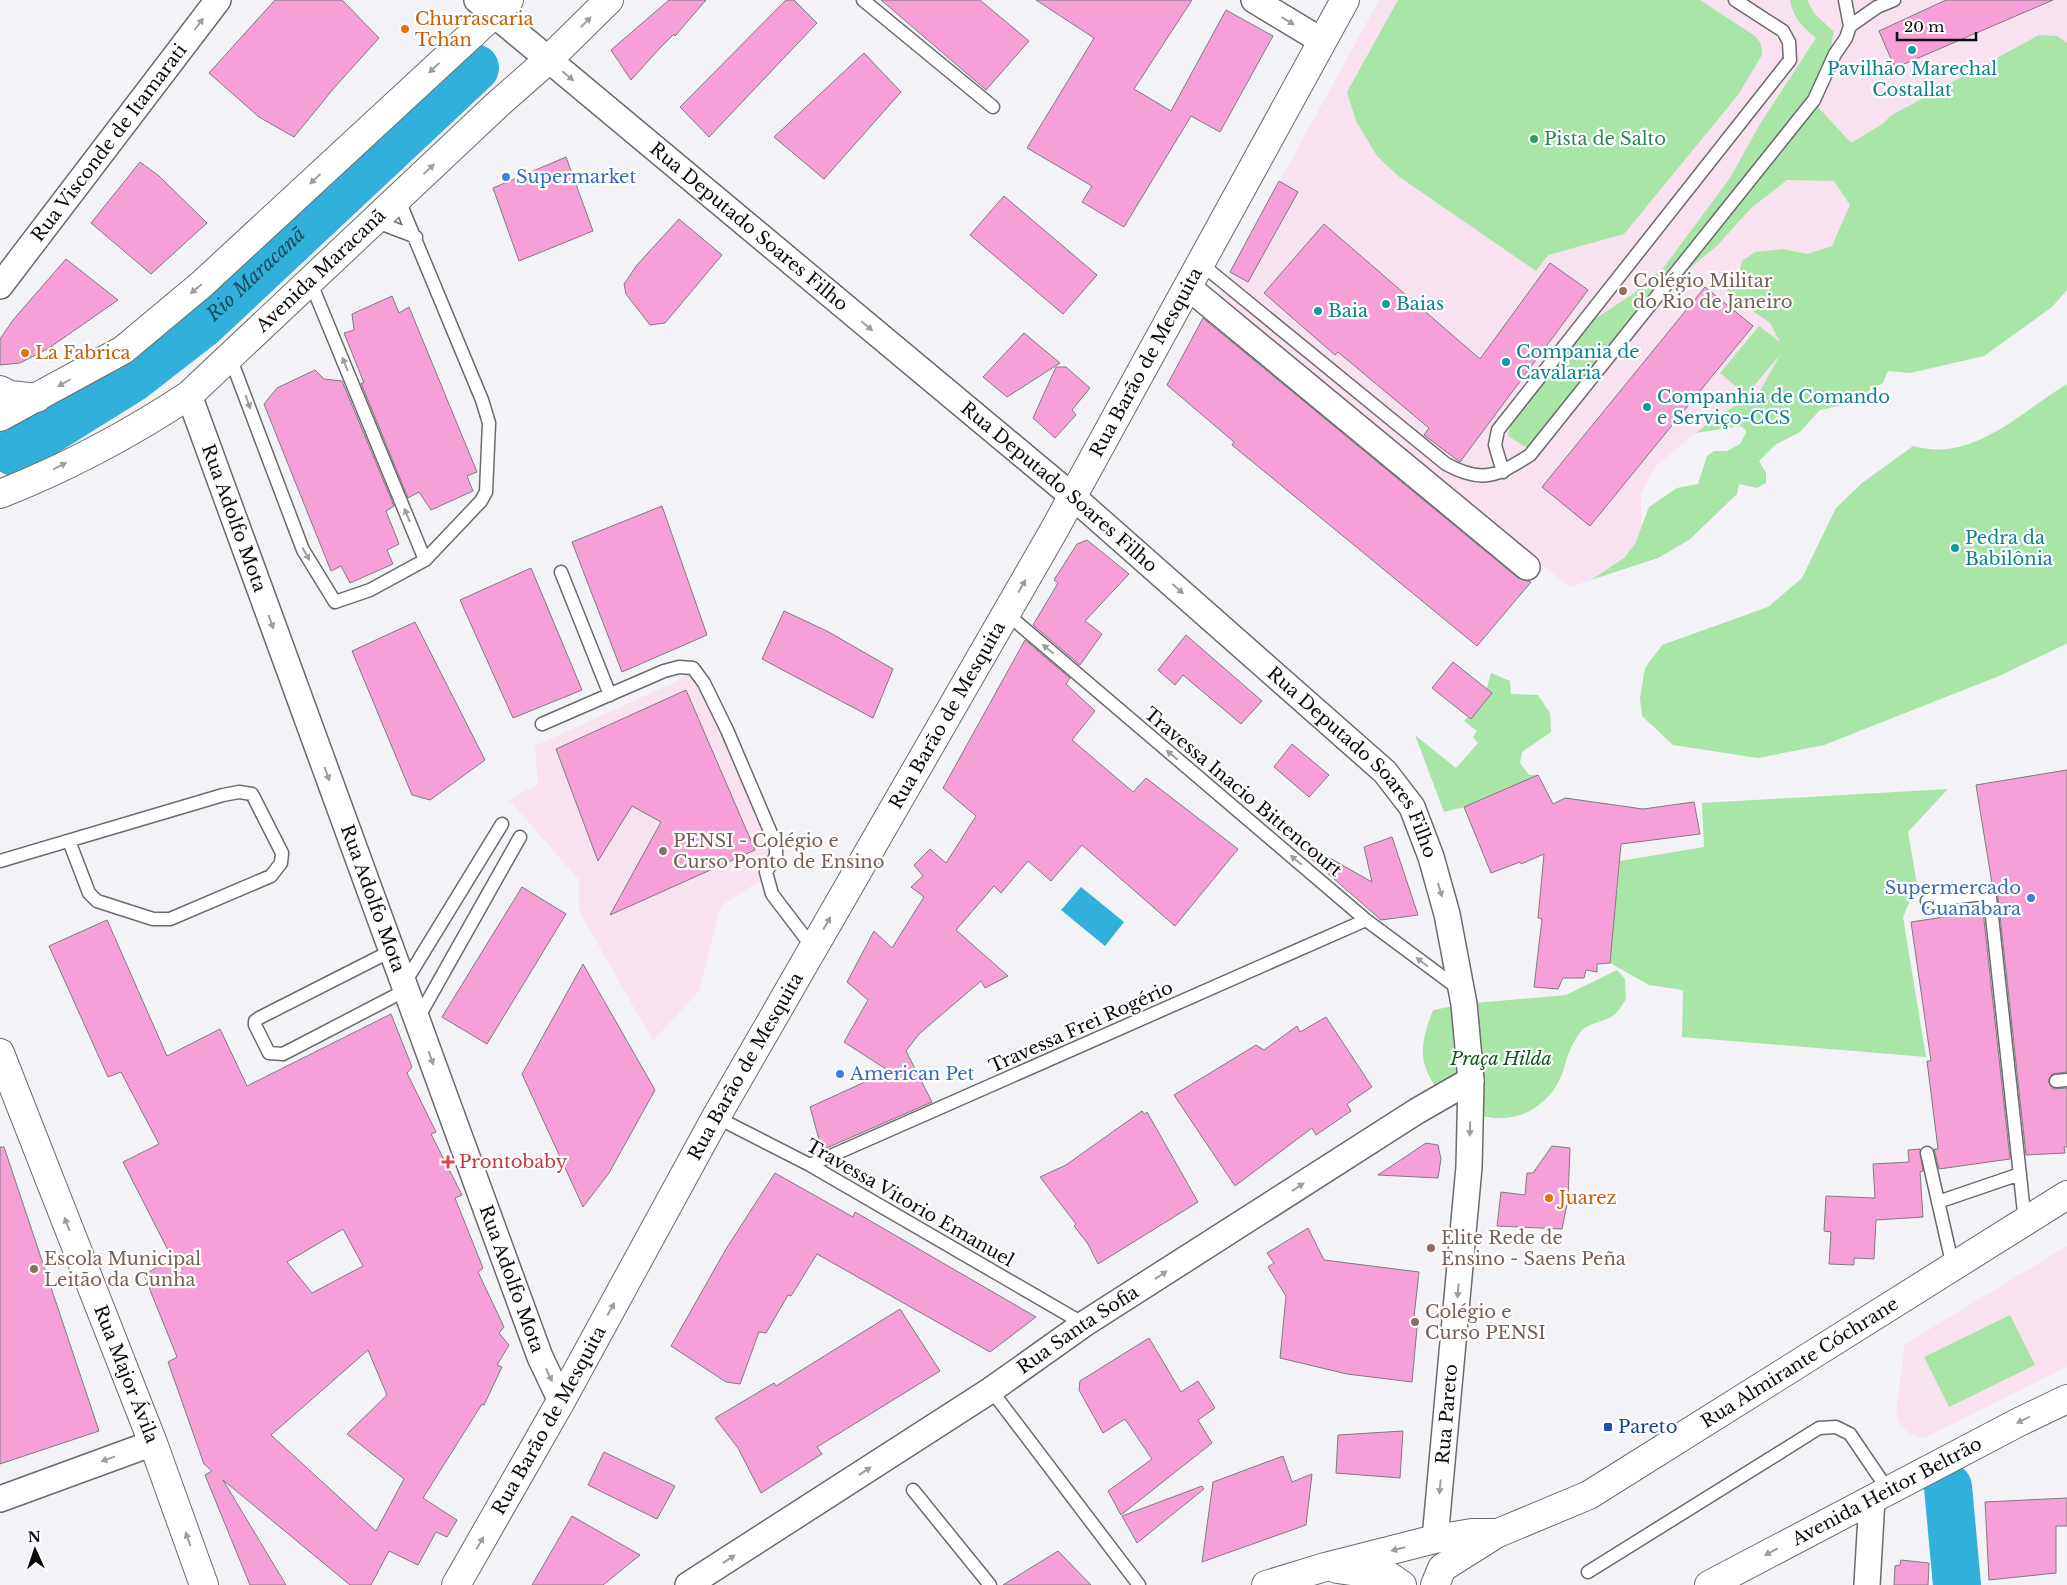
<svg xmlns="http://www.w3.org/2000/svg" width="2067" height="1585" viewBox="0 0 2067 1585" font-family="'Libre Baskerville',serif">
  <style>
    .education { fill: #f8e2f0 }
    .green { fill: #a8e5a7 }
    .water { fill: #30b0da }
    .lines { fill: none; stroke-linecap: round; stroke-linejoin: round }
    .river { stroke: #30b0da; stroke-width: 48 }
    .building { fill: #f6a0d7; stroke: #7f7b7e; fill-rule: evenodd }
    .lane-casing { stroke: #6b6b6e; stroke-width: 15 }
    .street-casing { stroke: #6b6b6e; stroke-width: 28 }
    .secondary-casing { stroke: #6b6b6e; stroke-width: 30 }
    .lane { stroke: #fff; stroke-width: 12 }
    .street { stroke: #fff; stroke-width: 25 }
    .secondary { stroke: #fff; stroke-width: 28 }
    .oneway { fill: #9d9d9e }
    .food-dot { fill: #e8710a; stroke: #fff; stroke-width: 2 }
    .culture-dot { fill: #0f9aa8; stroke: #fff; stroke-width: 2 }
    .leisure-dot { fill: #2e9e5b; stroke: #fff; stroke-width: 2 }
    .shop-dot { fill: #3f7fe0; stroke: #fff; stroke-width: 2 }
    .education-dot { fill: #8d6e63; stroke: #fff; stroke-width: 2 }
    .health-dot { fill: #e0444e; stroke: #fff; stroke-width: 2 }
    .transit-dot { fill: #1a4fb4; stroke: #fff; stroke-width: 2 }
    .labels { text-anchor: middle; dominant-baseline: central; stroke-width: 4.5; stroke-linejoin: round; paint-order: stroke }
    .food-label { font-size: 18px; fill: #c56008; stroke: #fff; text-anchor: start }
    .culture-label { font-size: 18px; fill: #0d838f; stroke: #fff; text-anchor: start }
    .leisure-label { font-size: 18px; fill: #27864d; stroke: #fff; text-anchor: start }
    .street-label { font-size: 18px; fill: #0b0b0d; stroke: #fff }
    .shop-label { font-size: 18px; fill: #366cbe; stroke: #fff; text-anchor: start }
    .education-label { font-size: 18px; fill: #785e54; stroke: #fff; text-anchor: start }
    .park-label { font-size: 18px; font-style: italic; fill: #0c5816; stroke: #fff }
    .health-label { font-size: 18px; fill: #be3a42; stroke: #fff; text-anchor: start }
    .transit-label { font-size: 18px; fill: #164399; stroke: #fff; text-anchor: start }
    .water-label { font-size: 19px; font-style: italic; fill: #16495b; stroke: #fff }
  </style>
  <rect width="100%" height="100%" fill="#f3f3f7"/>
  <path class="education" d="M1379,0H2067V239L1799,364L1713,419L1658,464L1648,479L1641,495V529L1635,544L1624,558L1591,580L1569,587L1218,294Z
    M700,665L759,797L753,817L766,828V841L780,862L773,872L721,906L699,991L653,1041L579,911V880L509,800L538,784L535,746L677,681Z
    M2067,1246V1367L1924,1438L1911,1434L1901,1426L1896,1411L1905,1344Z"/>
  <path class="green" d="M1398,0H1700L1755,36L1761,44L1762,55L1738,95L1624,234L1548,255L1536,271L1398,176L1377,156L1356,121L1347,92Z
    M1790,0H1807L1814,13L1834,32L1818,107L1851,143L1884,123L1890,116L2039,35L2057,36L2067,43V290L2052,307L1984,356L1910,373L1888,371L1883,383L1843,405L1820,410L1800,432L1775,445L1759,461L1766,473V483L1757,488L1739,484L1737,494L1689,540L1658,558L1591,580L1624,558L1635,544L1649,507L1677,488L1698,484L1707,456L1714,451H1727L1740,444L1746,433L1745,429L1740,426L1696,433L1713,419L1760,391L1780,355L1746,395L1720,373L1759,326L1780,342L1770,323L1727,293L1728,283L1739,274L1742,261L1755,252L1783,249L1807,254L1832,246L1850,205L1834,181L1787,180L1750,209L1718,245L1691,267L1551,431L1537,454L1508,436L1511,424L1587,324L1633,294L1664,267L1730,178L1760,124L1816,38C1802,26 1793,18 1790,0Z
    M2067,384V643L2064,645L1999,676L1824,745L1758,758L1673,745L1642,716L1640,698L1645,668L1662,645L1768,607L1802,578L1836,508L1862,483L1913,446C1974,463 2020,412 2067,384Z
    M1491,673L1510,681L1511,694L1538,695L1550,713L1551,732L1522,752L1520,763L1529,775H1538L1464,807L1444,812L1415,735L1456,768L1478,743L1473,737L1477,731L1464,721L1491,693L1487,688Z
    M1948,789L1908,832L1917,884L1903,917L1926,1057L1682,1037L1683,990L1649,985L1610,963L1620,861L1704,847L1702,803Z
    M1617,970L1625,979L1626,999C1623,1004 1619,1010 1615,1014C1605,1023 1588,1021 1579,1034C1559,1061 1570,1083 1536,1107C1497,1135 1434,1107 1424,1062C1420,1045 1427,1026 1433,1010L1464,1004L1566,995Z
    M2010,1315L2035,1365L1949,1407L1924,1357Z"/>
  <path class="water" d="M1081,887L1124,922L1105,946L1061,910Z"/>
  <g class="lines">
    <g class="river">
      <path id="s1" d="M14,452L131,379L203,323L475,68"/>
      <path d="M1948,1487L1957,1585"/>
    </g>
  </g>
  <path class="building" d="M275,0H342L379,38L334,88L294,137L259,117L209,73Z
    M669,0H706L675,36L674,34L660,48L631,80L611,50Z
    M786,0H794L817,23L709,137L680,107Z
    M881,0H980L1029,41L986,90Z
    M1036,0H1192L1134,89L1171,111L1226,10L1273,36L1220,132L1191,116L1124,227L1082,202L1092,186L1027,148L1094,38Z
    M1946,0H2053L1895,68L1879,31Z
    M864,53L901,92L824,179L774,137Z
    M566,157L593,231L519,261L493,188Z
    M140,162L159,176L207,223L151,274L91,223Z
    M1279,181L1298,192L1248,282L1230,272Z
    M1004,196L1097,275L1063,314L970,235Z
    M679,219L722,255L665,323L650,325L626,294L624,284L637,265Z
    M1324,224L1480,359L1550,263L1588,290L1460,462L1424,435L1429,428L1338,352L1335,355L1264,293Z
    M66,259L118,300L49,348L20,363L0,365V339L13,320Z
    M1705,287L1753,326L1590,526L1542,487Z
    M392,296L399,313L409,307L477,472L467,476L473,491L431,510L419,492L408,498L361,383H364L344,333L354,330L352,314Z
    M1203,318L1518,578L1531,582L1477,646L1232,445L1234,442L1167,385Z
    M1024,333L1060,363L1007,397L983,377Z
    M1056,367H1066L1090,388L1072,410L1076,415L1055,438L1033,418Z
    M315,370L324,379L342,381L394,506L386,511L399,544L387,550L393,564L350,583L341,566L331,571L264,404L277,388Z
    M662,506L707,635L622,672L572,542Z
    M1087,540L1129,574L1085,621L1102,634L1080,665L1033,625L1058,583L1054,580L1077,544Z
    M531,568L582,690L513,718L460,600Z
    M784,611L827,631L893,669L873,718L762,659Z
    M415,622L485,760L430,800L412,795L352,651Z
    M1186,635L1262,701L1241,724L1183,675L1175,685L1158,670Z
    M1025,640L1070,678L1066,684L1095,711L1072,740L1133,792L1146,778L1238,849L1175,926L1082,845L1051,881L1028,861L1001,893L994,886L956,930L1008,976L985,988L981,981L919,1034L906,1051L932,1102L822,1150L810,1107L889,1071L844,1042L868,1000L847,982L874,931L892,948L924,897L911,887L923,876L914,865L930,849L946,863L976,816L943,788Z
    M1453,662L1492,693L1471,719L1432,688Z
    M686,690L755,850L610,915L661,822L632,806L598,861L556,749Z
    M1292,744L1329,775L1309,797L1274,767Z
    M2067,770V1072L2052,1074L2048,1081L2053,1089L2067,1088V1147H2064L2065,1153L2026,1155L1998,897L1993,890L1976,785Z
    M1538,775L1553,804L1565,798L1643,809L1694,802L1700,834L1621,844L1610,963L1597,964V972L1586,970L1584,978H1563L1558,989L1534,987L1542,919L1538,918L1544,854L1521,864L1520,862L1491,873L1464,807Z
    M1392,837L1418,915L1381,920L1308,856L1314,849L1372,882L1364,847Z
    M522,887L566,914L487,1044L442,1017Z
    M1983,911L2010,1159L1939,1169L1934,1149H1938L1927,1061H1931L1911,922Z
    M107,920L167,1056L220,1029L247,1086L391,1014L412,1067L407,1073L436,1132L431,1134L462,1195L455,1198L483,1268L478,1272L504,1327L499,1333L509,1345L497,1365L502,1367L484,1405L482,1404L423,1498L457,1520L447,1537L436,1532L418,1565L389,1551L371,1585H350L223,1480L286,1585H250L205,1475L212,1471L204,1464L168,1362L177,1357L144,1275L172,1258L123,1162L159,1144L121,1072L108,1077L49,946ZM343,1229L363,1266L312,1293L287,1262ZM368,1350L387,1395L347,1434L404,1479L376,1531L271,1435Z
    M583,964L655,1090L609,1173L583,1207L522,1074Z
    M1326,1017L1372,1087L1347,1104L1351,1111L1316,1135L1312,1128L1235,1186L1174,1095L1256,1045L1264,1050L1297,1026L1300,1032Z
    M1142,1111L1144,1114L1147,1112L1198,1202L1098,1264L1088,1244L1074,1226L1076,1224L1040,1177L1066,1165Z
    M1426,1143L1438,1145L1441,1159L1438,1178L1378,1175Z
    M1552,1146L1570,1148L1568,1199L1562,1229L1497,1226L1501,1192L1525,1195L1527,1173H1533Z
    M0,1147H4L99,1431L0,1464Z
    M1920,1149L1923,1171L1920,1172L1923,1217L1876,1220L1874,1259L1854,1258V1265L1829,1264L1831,1232L1824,1231L1826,1196L1875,1198L1873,1164L1909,1162L1908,1150Z
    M775,1173L853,1217L855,1212L1036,1317L990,1352L817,1254L791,1296L788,1295L766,1333L759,1332L740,1384L726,1382L671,1346L726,1249Z
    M1308,1228L1324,1260L1419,1272L1414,1317H1418L1412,1382L1347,1374L1280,1358L1286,1296L1268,1267L1274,1263L1267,1253Z
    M900,1309L940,1371L817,1447L822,1454L761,1493L738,1448L715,1418L774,1383L776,1386Z
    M1149,1338L1181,1392L1198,1381L1215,1408L1198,1420L1212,1443L1121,1515L1108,1491L1152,1459L1125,1419L1103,1433L1079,1390L1080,1381Z
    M1403,1431L1400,1478L1336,1473L1338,1435Z
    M604,1452L675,1486L657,1519L588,1485Z
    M1283,1456L1292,1482L1312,1474L1306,1525L1202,1562L1213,1482Z
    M1202,1486L1204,1489L1137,1543L1122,1516Z
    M2067,1498V1526H2056V1573L1989,1580L1985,1502Z
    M572,1516L640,1555L603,1585H532Z
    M1058,1551L1091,1585H1003Z
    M1901,1560L1929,1563L1928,1585H1894L1895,1566L1900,1565Z"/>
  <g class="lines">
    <g class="lane-casing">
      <path id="lane" d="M863,0L993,107
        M1850,26L1877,7L1894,0
        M374,221L416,237
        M1200,263L1446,464C1482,484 1497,476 1530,455L1814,100L1835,54L1846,38L1850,26L1845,0
        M310,281L425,560
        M230,357L303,550L335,602L370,590L425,560L481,501L486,492L489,423L482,400L398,198
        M1503,472L1495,445L1498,430L1790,60L1789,42L1783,31L1735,0
        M561,572L610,695
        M1006,613L1366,920L1459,989
        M542,724L664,671L679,667L693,668L704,683L727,730L776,845V856L766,872L772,894L813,948
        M0,861L223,795L239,792L252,794L282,853L281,863L271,876L170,919H153L97,901L89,893L69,841
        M1927,901L1983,894L1990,898L2025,1222
        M391,951L259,1018L255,1021V1025L269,1053L283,1054L406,990
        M404,984L502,824
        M417,1020L520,837
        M2056,1081L2067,1080
        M716,1117L810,1165L1084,1324
        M1927,1153L1953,1267
        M810,1165L1366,920
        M1938,1202L2020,1174
        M991,1390L1139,1585
        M913,1490L990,1585
        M1588,1572L1819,1428L1836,1427L1850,1434L1888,1490"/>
    </g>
    <g class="street-casing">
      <g id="street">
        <path id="s2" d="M477,0L1072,496L1385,772L1412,807L1431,857L1447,914L1464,1004L1471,1080L1469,1167L1435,1539"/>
        <path d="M1254,0L1322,41"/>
        <path id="s3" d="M0,286L218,0"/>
        <path d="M1188,287L1527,567"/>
        <path id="s4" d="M189,395L540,1357L561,1401"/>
        <path d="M0,1499L153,1443"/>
        <path id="s5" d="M688,1585L991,1390L1084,1324L1417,1111L1471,1080"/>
        <path d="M1867,1585L1872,1499"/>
      </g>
    </g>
    <g class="secondary-casing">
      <g id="secondary">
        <path d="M0,390L10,395L37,398"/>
        <path d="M0,417L123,350L202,284L509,0"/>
        <path id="s6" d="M0,494C66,468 130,434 189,395L498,104L548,60L609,0"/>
        <path id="s7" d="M0,1053L153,1443L204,1585"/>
        <path d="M1337,1569L1389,1576L1402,1585"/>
        <path id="s8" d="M456,1585L561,1401L716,1117L1053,532L1345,0"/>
        <path id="s9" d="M1266,1585L1325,1567L1435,1539L1472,1533H1498L1589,1495L2067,1195"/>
        <path d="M1435,1585L1442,1568L1496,1534"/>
        <path id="s10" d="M1709,1585L2019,1422L2067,1399"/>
      </g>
    </g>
    <use href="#lane" class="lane"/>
    <use href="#street" class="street"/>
    <use href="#secondary" class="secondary"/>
  </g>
  <defs><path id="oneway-solid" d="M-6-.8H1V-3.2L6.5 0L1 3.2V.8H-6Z" transform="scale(1.25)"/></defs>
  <g class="oneway">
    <use href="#oneway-solid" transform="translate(1288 21) rotate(31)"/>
    <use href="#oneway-solid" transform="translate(586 22) rotate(-45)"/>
    <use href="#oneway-solid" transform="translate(199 24) rotate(-53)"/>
    <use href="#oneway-solid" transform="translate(434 68) rotate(137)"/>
    <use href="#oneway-solid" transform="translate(568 76) rotate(40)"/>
    <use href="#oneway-solid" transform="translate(429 169) rotate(-43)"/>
    <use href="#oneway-solid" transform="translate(315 179) rotate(137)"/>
    <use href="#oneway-solid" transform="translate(196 289) rotate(140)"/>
    <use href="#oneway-solid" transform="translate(867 326) rotate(40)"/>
    <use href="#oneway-solid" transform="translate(345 364) rotate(-112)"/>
    <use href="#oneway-solid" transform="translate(64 383) rotate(150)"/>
    <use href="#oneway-solid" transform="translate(248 402) rotate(70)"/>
    <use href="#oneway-solid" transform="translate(60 466) rotate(-27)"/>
    <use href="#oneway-solid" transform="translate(407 515) rotate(-112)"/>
    <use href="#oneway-solid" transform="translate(306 554) rotate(61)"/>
    <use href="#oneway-solid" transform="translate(1022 586) rotate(-60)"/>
    <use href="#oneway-solid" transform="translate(1178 589) rotate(41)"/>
    <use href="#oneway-solid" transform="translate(271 622) rotate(70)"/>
    <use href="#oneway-solid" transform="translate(1048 649) rotate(-140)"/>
    <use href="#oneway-solid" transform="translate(1172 755) rotate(-140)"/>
    <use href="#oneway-solid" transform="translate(327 774) rotate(70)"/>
    <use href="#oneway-solid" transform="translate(1296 860) rotate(-140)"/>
    <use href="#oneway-solid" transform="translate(1440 890) rotate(74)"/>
    <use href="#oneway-solid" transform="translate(827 923) rotate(-60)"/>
    <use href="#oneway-solid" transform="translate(1422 962) rotate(-143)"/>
    <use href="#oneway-solid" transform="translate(431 1058) rotate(70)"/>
    <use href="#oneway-solid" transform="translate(1470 1129) rotate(91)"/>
    <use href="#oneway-solid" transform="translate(1298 1187) rotate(-33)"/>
    <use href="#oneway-solid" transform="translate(67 1224) rotate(-111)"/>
    <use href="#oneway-solid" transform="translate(1161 1275) rotate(-33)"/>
    <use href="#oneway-solid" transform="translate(1458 1291) rotate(95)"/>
    <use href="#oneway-solid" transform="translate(611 1309) rotate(-61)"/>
    <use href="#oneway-solid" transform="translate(549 1375) rotate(64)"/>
    <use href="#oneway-solid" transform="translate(2023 1420) rotate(154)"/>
    <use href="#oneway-solid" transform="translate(108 1459) rotate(160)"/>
    <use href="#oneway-solid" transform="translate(865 1471) rotate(-33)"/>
    <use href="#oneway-solid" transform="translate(1440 1487) rotate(95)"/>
    <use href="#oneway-solid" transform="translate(188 1539) rotate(-110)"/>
    <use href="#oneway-solid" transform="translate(480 1543) rotate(-60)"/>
    <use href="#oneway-solid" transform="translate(1398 1549) rotate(166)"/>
    <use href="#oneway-solid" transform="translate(1771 1552) rotate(152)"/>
    <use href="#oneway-solid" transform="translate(729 1559) rotate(-33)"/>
  </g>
  <g class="food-dot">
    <circle cx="405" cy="29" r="5"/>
    <circle cx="25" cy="353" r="5"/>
    <circle cx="1549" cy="1198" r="5"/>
  </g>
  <g class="culture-dot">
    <circle cx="1912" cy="50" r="5"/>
    <circle cx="1386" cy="304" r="5"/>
    <circle cx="1318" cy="311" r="5"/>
    <circle cx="1506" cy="362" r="5"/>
    <circle cx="1647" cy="407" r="5"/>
    <circle cx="1955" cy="548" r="5"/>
  </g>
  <circle class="leisure-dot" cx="1534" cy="139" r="5"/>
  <g class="shop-dot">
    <circle cx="506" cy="177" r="5"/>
    <circle cx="2031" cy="898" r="5"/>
    <circle cx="840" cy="1074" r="5"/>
  </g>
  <g class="education-dot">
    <circle cx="1623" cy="291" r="5"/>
    <circle cx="663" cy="851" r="5"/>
    <circle cx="1431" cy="1248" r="5"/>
    <circle cx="34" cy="1269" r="5"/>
    <circle cx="1415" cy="1322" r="5"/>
  </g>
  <path class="health-dot" d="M445.5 1154.5h5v5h5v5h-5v5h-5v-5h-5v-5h5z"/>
  <rect class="transit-dot" x="1603" y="1422" width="10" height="10" rx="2.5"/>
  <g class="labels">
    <g class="food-label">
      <text x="415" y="19">Churrascaria<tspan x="415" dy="21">Tchan</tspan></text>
      <text x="35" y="353">La Fabrica</text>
      <text x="1559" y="1198">Juarez</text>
    </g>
    <g class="culture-label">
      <text x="1912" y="69" text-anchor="middle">Pavilhão Marechal<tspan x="1912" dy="21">Costallat</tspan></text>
      <text x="1396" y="304">Baias</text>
      <text x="1328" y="311">Baia</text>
      <text x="1516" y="352">Compania de<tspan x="1516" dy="21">Cavalaria</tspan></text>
      <text x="1657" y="397">Companhia de Comando<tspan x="1657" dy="21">e Serviço-CCS</tspan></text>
      <text x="1965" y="538">Pedra da<tspan x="1965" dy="21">Babilônia</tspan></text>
    </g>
    <g class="leisure-label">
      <text x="1544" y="139">Pista de Salto</text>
    </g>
    <g class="street-label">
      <text stroke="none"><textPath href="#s3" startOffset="180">Rua Visconde de Itamarati</textPath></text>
      <text stroke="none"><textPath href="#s2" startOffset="354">Rua Deputado Soares Filho</textPath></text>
      <text stroke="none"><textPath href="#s6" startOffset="395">Avenida Maracanã</textPath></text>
      <text stroke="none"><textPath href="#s8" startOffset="1404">Rua Barão de Mesquita</textPath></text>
      <text stroke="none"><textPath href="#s2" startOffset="759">Rua Deputado Soares Filho</textPath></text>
      <text stroke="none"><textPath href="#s4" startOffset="131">Rua Adolfo Mota</textPath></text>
      <text stroke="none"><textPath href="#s8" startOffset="999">Rua Barão de Mesquita</textPath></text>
      <text stroke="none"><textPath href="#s2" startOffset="1164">Rua Deputado Soares Filho</textPath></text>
      <text transform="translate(1243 792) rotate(40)">Travessa Inacio Bittencourt</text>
      <text stroke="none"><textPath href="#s4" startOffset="536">Rua Adolfo Mota</textPath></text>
      <text transform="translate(1081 1027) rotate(-24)">Travessa Frei Rogério</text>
      <text stroke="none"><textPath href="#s8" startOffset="594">Rua Barão de Mesquita</textPath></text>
      <text transform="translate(910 1203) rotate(30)">Travessa Vitorio Emanuel</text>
      <text stroke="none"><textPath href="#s4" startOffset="941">Rua Adolfo Mota</textPath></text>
      <text stroke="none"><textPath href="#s5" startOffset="466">Rua Santa Sofia</textPath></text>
      <text stroke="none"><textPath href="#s9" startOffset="586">Rua Almirante Cóchrane</textPath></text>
      <text stroke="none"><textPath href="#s7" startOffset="345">Rua Major Ávila</textPath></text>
      <text transform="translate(1447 1414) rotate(-85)">Rua Pareto</text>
      <text stroke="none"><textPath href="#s8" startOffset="189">Rua Barão de Mesquita</textPath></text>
      <text stroke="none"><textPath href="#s10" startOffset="201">Avenida Heitor Beltrão</textPath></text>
    </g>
    <g class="shop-label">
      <text x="516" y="177">Supermarket</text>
      <text x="2021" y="888" text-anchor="end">Supermercado<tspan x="2021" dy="21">Guanabara</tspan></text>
      <text x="850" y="1074">American Pet</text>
    </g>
    <g class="education-label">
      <text x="1633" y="281">Colégio Militar<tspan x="1633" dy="21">do Rio de Janeiro</tspan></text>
      <text x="673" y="841">PENSI - Colégio e<tspan x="673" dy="21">Curso Ponto de Ensino</tspan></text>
      <text x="1441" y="1238">Elite Rede de<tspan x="1441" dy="21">Ensino - Saens Peña</tspan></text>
      <text x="44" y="1259">Escola Municipal<tspan x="44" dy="21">Leitão da Cunha</tspan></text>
      <text x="1425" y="1312">Colégio e<tspan x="1425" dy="21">Curso PENSI</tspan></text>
    </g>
    <g class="park-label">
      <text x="1501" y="1059">Praça Hilda</text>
    </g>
    <g class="health-label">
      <text x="459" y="1162">Prontobaby</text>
    </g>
    <g class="transit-label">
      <text x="1618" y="1427">Pareto</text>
    </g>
    <g class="water-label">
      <text stroke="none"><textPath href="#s1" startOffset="301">Rio Maracanã</textPath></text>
    </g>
  </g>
  <g transform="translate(35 1550) rotate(357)" stroke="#ffffff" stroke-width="4" paint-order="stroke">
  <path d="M0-4L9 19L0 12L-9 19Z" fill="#0b0b0d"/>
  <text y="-8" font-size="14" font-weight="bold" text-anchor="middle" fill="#0b0b0d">N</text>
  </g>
  <path d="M1897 32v8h79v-8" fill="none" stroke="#0b0b0d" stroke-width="2.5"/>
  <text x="1904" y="32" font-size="15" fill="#0b0b0d" stroke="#ffffff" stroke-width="4" paint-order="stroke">20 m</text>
</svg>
